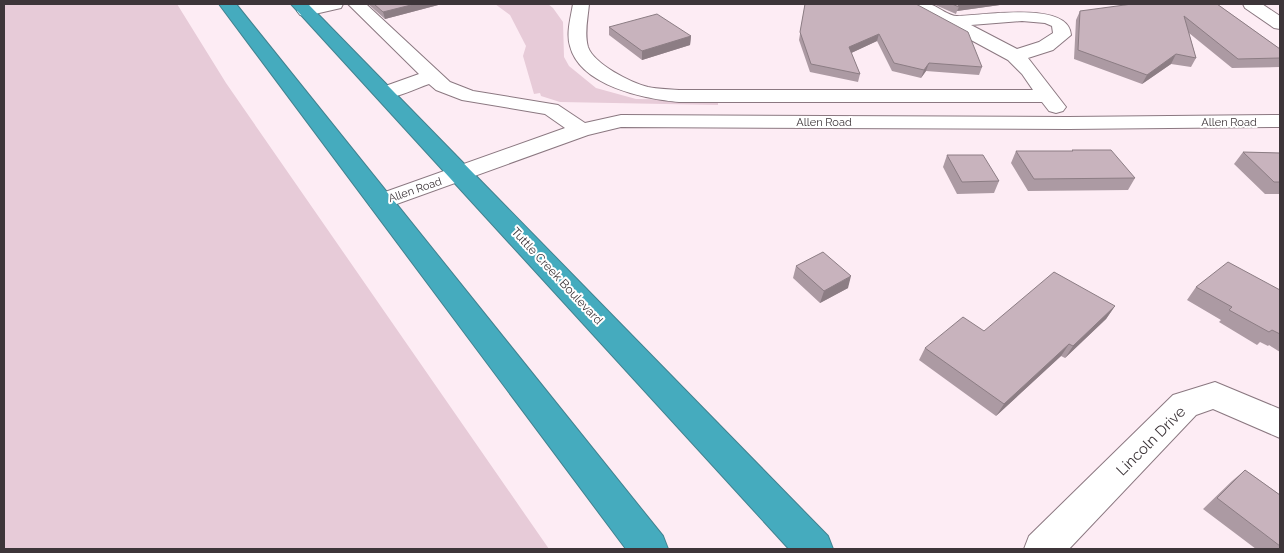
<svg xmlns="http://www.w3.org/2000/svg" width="1284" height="553" viewBox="0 0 1284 553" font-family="Raleway,sans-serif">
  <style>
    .green { fill: #e7cbd8 }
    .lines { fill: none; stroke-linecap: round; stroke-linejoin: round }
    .minor-casing { stroke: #8b7881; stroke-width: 2 }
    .highway-casing { stroke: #42828f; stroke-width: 2 }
    .minor { fill: #fff; fill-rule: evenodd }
    .highway { fill: #45abbe; fill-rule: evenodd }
    .wall { fill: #ac9aa3 }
    .shaded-wall { fill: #8c7d84 }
    .building { fill: #c8b3bd; stroke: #8c7d84 }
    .labels { text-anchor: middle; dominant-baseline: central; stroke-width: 4; stroke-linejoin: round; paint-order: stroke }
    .far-street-label { font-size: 11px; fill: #3d3539; stroke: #fff }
    .street-label { font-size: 12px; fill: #3d3539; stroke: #fff }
    .near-street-label { font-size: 15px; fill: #3d3539; stroke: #fff }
  </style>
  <rect width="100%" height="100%" fill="#fdecf4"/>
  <path class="green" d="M4,4H177L226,83L549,549H4Z
    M495,4H548L553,8L563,22L564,57L569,66L596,88L636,99L718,100V105L560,102L541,96L540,93L534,94L523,56L526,46L510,15Z"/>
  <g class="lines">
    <g class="minor-casing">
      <path id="minor" d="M315,4H343L341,8L306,16L300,15L297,11L300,7Z
        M348,4H366L450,82L473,91L558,105L585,123L621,115L1068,117L1280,115V127L1068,129L621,127L588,135L380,210L371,207L368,202L371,197L565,128L545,114L462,100L436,90L429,84C414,89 393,101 377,97L374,93L377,89L419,74Z
        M573,4H589C588,17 584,33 588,47C594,64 631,83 648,87C658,89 669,89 679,90H1033L1022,74L1008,60L912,8L910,4C916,4 926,2 932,5C940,8 949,16 957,16C982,16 1069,0 1071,35L1053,50L1028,58L1066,107L1063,111L1056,113L1049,111L1042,102H679C645,99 580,86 570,46C566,33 571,17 573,4ZM1022,21L1045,23L1052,26L1053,33L1039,42L1017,49L971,25Z
        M1243,4H1262L1280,16V29L1274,28L1245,8Z
        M1215,382L1280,409V438L1213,409L1196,415L1069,549H1024L1029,536L1173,395Z"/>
    </g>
    <g class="highway-casing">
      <path id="highway" d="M219,4H236L663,536L668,549H626Z
        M291,4H308L828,536L833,549H789Z"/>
    </g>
    <use href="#minor" class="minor"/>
    <use href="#highway" class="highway"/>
  </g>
  <path class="wall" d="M368,4H442L385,19Z
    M805,4L982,67L979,75L926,71L921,78L892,71L877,41L851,53L860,74L858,82L810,72L799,40Z
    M933,4H1007L957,11L956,14Z
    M1217,4L1280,49V67L1232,68L1189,33L1196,58L1191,67L1171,64L1142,84L1074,59L1076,20L1080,11Z
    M609,27L691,36L690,45L642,60L609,35Z
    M1072,150L1135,178L1128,190L1028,191L1011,163L1016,151H1072Z
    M1243,152L1280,153V194H1265L1234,164Z
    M947,155L999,181L994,193L957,194L943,167Z
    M796,266L848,288L820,303L793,278Z
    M1196,287L1280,290V352L1269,345L1268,346L1260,342L1257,345L1219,322L1221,320L1187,300Z
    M1115,306L1106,319L1065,358L1061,356L996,416L919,360L925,348L984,331Z
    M1245,470L1280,495V549H1256L1203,509L1232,481Z"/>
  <path class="shaded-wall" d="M415,4H442L385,19L383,12Z
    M958,4H1007L957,11L959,7Z
    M879,34L877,41L847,55L849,47Z
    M691,36L690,45L642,60V51Z
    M1176,54L1171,64L1142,84L1147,75Z
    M929,63L926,71L921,78L924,70Z
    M851,276L848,288L820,303L824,291Z
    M1115,306L1106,319L1065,358L1073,346Z
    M1069,344L1061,356L996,416L1004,404Z"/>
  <path class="building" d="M374,4H415L383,12Z
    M805,4H916L968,32L982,67L929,63L924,70L894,63L879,34L849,47L860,74L811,64L800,32Z
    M952,4H958L959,7Z
    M1132,4H1217L1280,49V58L1238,59L1184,16L1196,58L1176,54L1147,75L1078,50L1080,11Z
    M657,14L691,36L642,51L609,27Z
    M1072,150H1111L1135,178L1034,179L1016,151H1073Z
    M1243,152L1280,153V182H1274Z
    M947,155H983L999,181L962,182Z
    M823,252L851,276L824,291L796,266Z
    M1228,262L1280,290V334L1272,330L1269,332L1229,310L1232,307L1196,287Z
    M1054,272L1115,306L1073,346L1069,344L1004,404L925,348L963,317L984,331Z
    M1245,470L1280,495V546L1217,498Z"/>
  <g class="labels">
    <g class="far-street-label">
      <text x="824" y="122">Allen Road</text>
      <text x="1229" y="122">Allen Road</text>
      <text transform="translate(415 190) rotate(-19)">Allen Road</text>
    </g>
    <g class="street-label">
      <text transform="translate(557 276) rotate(47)">Tuttle Creek Boulevard</text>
    </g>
    <g class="near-street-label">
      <text transform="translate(1151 441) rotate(-45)">Lincoln Drive</text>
    </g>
  </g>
  <rect width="1284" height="553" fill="none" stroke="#3d3539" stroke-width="10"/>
</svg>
